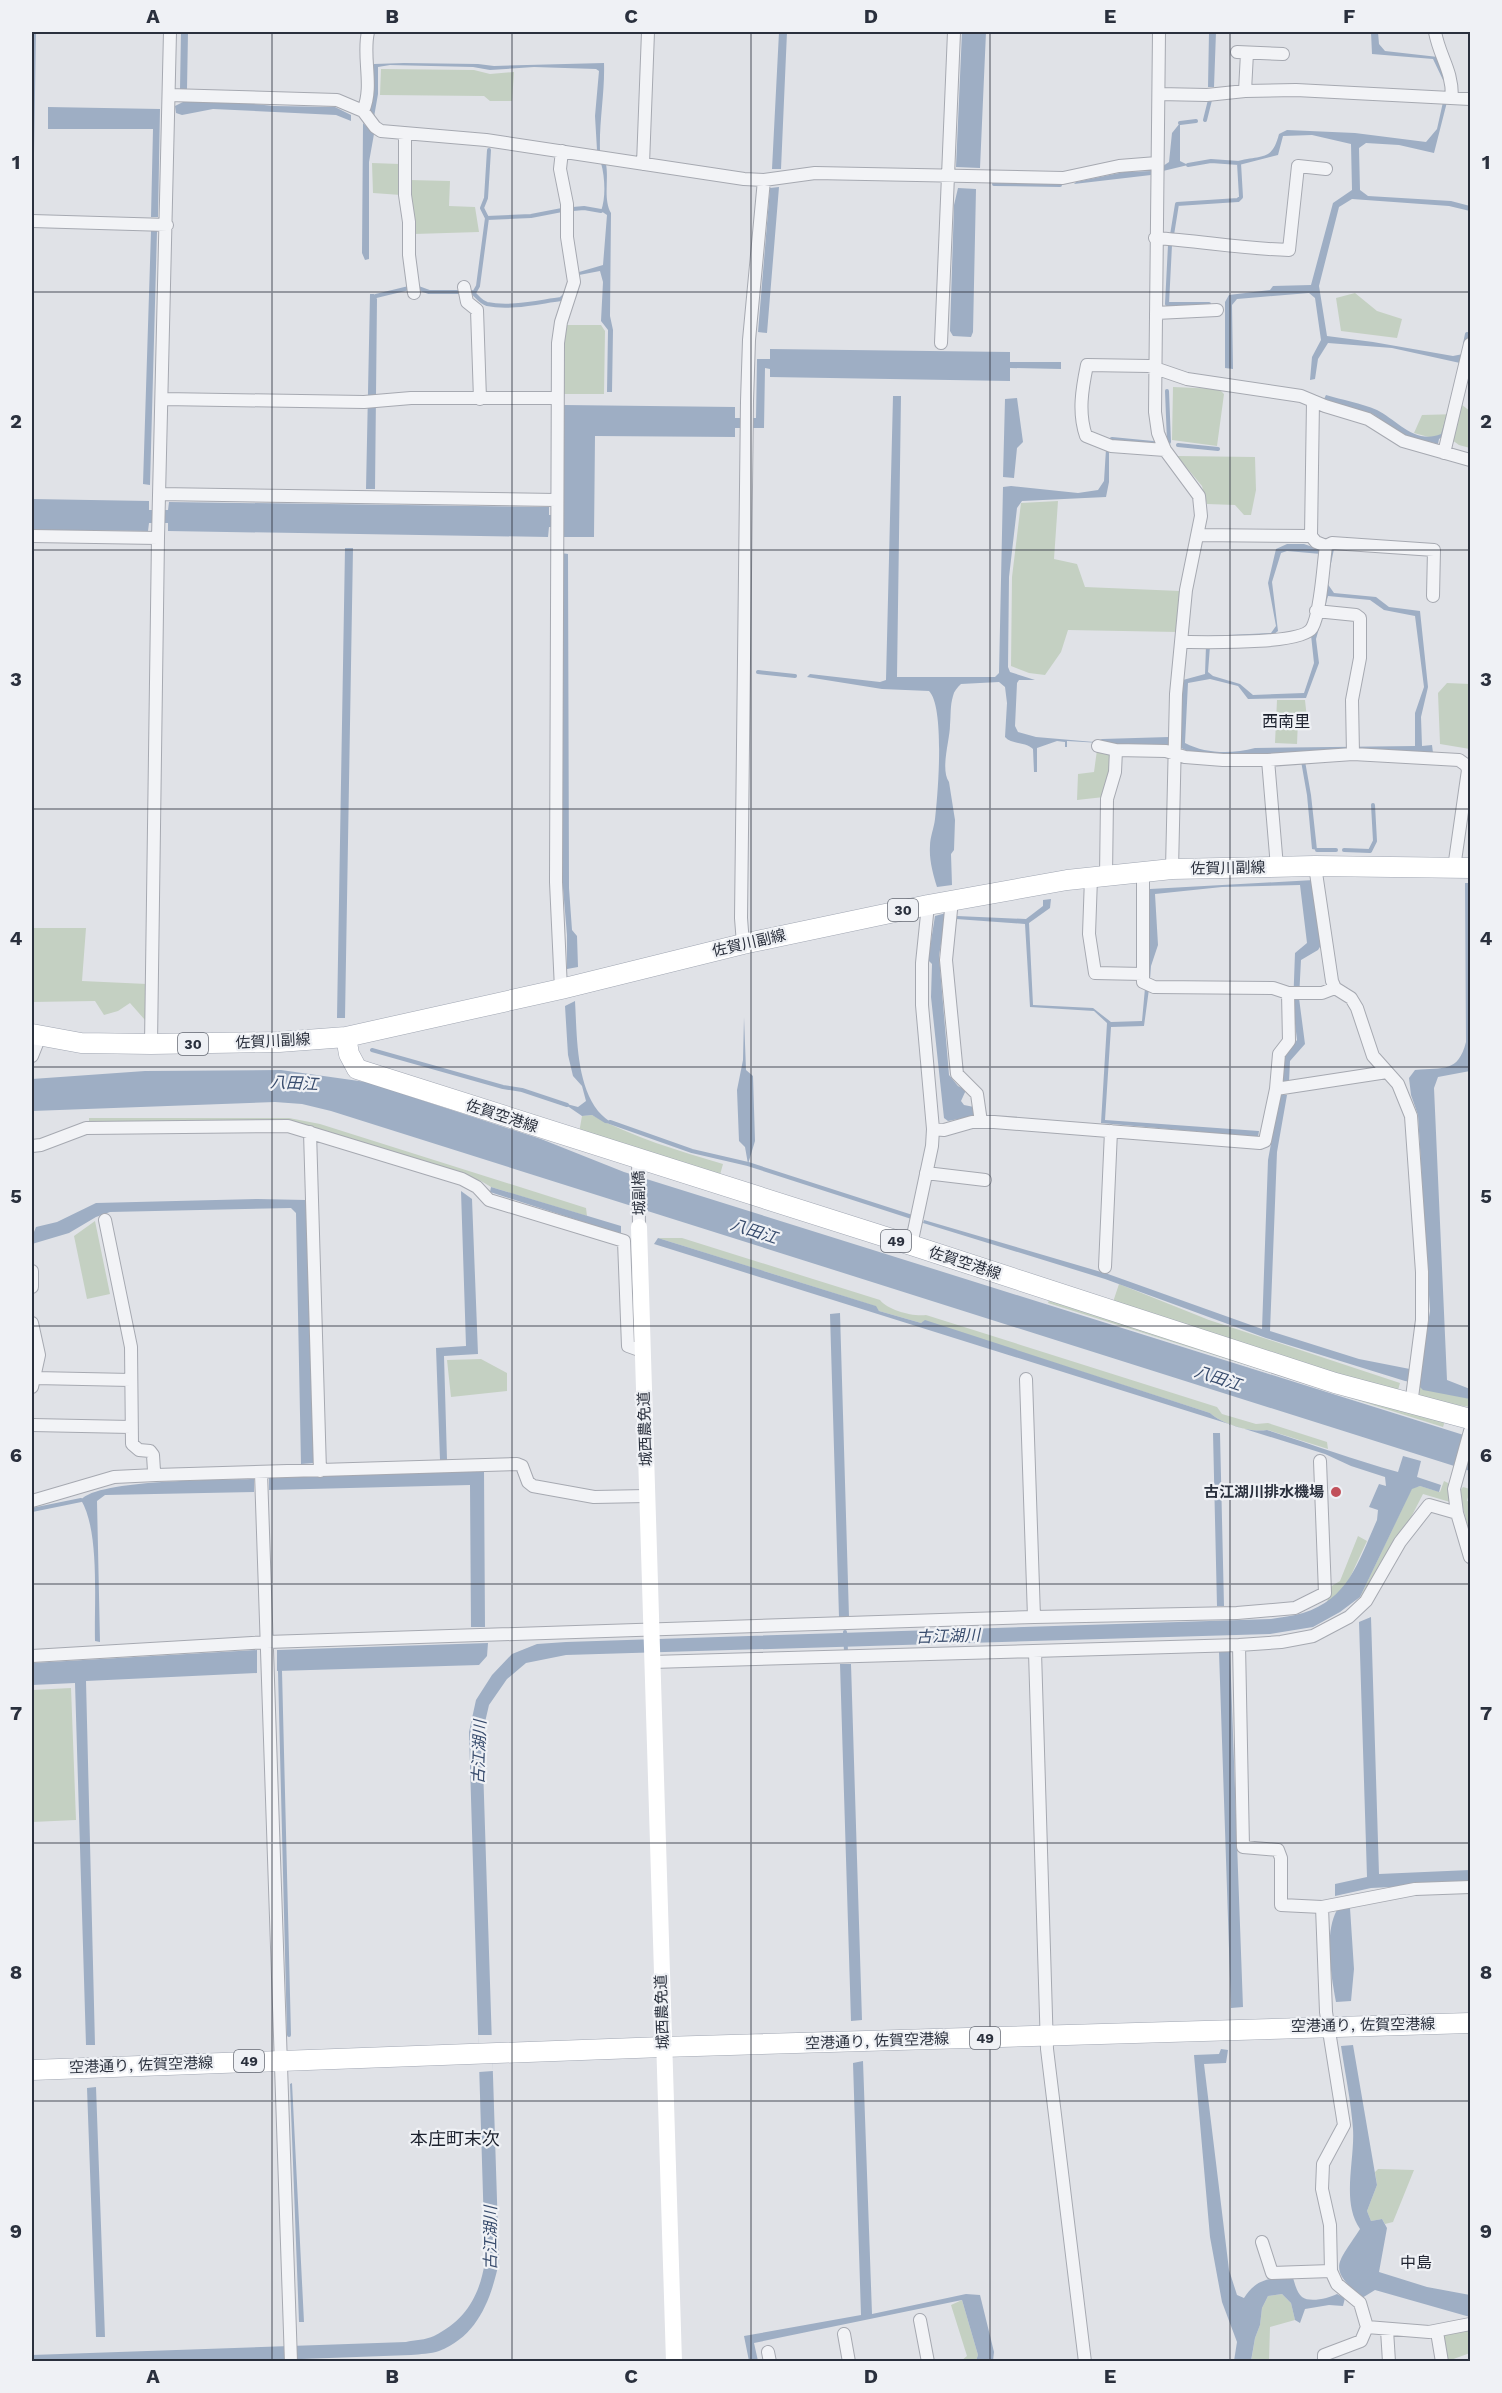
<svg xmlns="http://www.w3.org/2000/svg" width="1502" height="2393" viewBox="0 0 1502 2393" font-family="'Work Sans','Noto Sans JP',sans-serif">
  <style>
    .green { fill: #c4d0c2 }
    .water { fill: #9eaec4; fill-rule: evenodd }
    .pier { fill: #e0e2e7 }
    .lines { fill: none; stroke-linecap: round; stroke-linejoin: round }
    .stream { stroke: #9eaec4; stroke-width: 4 }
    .street-casing { stroke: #a6a9b1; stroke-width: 14 }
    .primary-casing { stroke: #a0a6b2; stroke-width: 21 }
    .street { stroke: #f2f3f6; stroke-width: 12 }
    .secondary { stroke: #fff; stroke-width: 16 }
    .primary { stroke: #fff; stroke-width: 20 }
    .grid { fill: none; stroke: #2a303d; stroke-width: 1.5; stroke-opacity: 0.55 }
    .poi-dot { fill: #c1505a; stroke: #eff1f5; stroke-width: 2 }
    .labels { text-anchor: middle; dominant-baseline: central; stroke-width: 4.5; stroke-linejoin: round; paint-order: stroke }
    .shield { fill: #eff1f5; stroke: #656a74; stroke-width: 1.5 }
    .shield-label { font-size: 14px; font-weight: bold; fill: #2a303d }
    .street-label { font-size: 15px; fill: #2a303d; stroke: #eff1f5 }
    .poi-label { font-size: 15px; font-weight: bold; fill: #2a303d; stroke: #eff1f5; text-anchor: end }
    .neighbourhood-label { font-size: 16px; fill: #1c212e; stroke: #eff1f5 }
    .water-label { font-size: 16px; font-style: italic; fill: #384c6d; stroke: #eff1f5 }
    .quarter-label { font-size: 18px; fill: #1c212e; stroke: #eff1f5 }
    .neatline { fill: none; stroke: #2a303d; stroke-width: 2 }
    .grid-label { font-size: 20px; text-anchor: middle; font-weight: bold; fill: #2a303d }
  </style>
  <rect width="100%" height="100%" fill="#e0e2e7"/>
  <path class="green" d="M381,69L474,70L490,74L514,72L512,101H490L484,96L380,95Z
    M372,163L400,164L401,195L373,193Z
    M409,180L450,181L449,206L475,207L479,232L414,234Z
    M1355,293L1377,311L1402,319L1397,338L1341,331L1336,298Z
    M566,325H601L605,331L604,394H561L563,341Z
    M1173,387L1219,389L1224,394L1217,446L1172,440Z
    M1462,405L1470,411V448L1459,445L1445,435L1432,438L1414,433L1422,415L1459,414Z
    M1177,456L1255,457L1256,490L1251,515H1244L1235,505L1207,504L1202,486Z
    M1058,501L1054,559L1077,564L1085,587L1180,591L1178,632L1068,630L1061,652L1045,675L1029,673L1011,666L1012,577L1021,503Z
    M1447,683L1470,684V749L1440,744L1438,693Z
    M1277,700H1305L1307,719L1298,721L1297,744L1275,743Z
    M1097,750L1111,752V770L1104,797L1077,800L1078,774L1094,772Z
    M32,928H86L82,981L147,984L145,1020L130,1003L118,1011L104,1015L95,1001L32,1002Z
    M592,1115C632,1137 679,1151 723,1164L718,1182L579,1133L582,1116Z
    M89,1118H289L320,1124L586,1208L587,1216L491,1187L481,1181L307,1126L89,1125Z
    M95,1221L110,1294L87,1299L74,1236Z
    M658,1238H682L880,1300C888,1310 913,1317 926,1315L1217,1407L1222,1414L1256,1424L1268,1423L1327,1442L1328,1449L1268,1430C1251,1433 1222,1424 1210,1413L925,1321L921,1323L879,1311L875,1306Z
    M1119,1284L1209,1320L1400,1383L1397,1394L1112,1305Z
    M1050,1297L1445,1421L1443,1427L1048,1303Z
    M481,1359L507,1373V1391L451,1397L447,1360Z
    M1416,1383L1470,1399V1407L1421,1399Z
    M1444,1481L1448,1483L1450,1502L1423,1494L1404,1531L1396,1536L1364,1594L1360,1597L1412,1488L1420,1486L1440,1492Z
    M1463,1487L1470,1489L1467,1501L1470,1502V1535L1459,1492Z
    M1358,1536L1367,1541L1346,1586L1327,1603L1330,1587L1340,1581Z
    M71,1688L76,1820L32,1822V1690Z
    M1378,2169L1414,2170L1393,2222L1385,2224L1382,2219L1371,2221L1367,2211L1377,2185L1375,2172Z
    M1282,2294L1291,2303L1295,2320L1270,2327L1269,2361L1251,2362L1255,2338L1260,2325L1262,2308L1268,2296Z
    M962,2300L978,2355L976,2361H961L967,2356L951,2305Z
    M1470,2326V2353L1448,2361L1444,2335Z"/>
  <path class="water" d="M32,32H36L33,214H32Z
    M181,32H188L187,89H180Z
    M779,32H787L781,169H772Z
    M962,32H986L980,168L956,167Z
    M1209,32H1216L1214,87H1208Z
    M1371,32H1378L1379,44L1385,51L1438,57L1447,80H1443L1433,59L1372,54Z
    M404,63L478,64L494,66L604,63C605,92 599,121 600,151L597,150L595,116L599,71L596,69L534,67L490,70L473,67L390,65L378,67V94L374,117L370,114L374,64Z
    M226,101L274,106L335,107L351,115V121L336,115L213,109L182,115L176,113L175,106L183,102Z
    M1443,102H1447L1434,153L1399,145L1366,143L1359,148L1360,190L1368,196L1451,201L1470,206V211L1449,206L1352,199L1339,207L1319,286L1327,336L1373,342L1453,356L1463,354L1460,363L1392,348L1328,343L1318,359L1315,379L1310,380L1312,357L1321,340L1315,298L1309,293L1237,299L1232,305L1233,369L1225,368V302L1229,295L1270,290L1273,286L1311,285L1333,203L1352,190L1351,144L1312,135L1283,136L1278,155L1239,165L1238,161C1263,155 1272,161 1279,134L1287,130L1355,133L1426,142L1437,129Z
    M48,107L160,109L158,217H151L153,129H48Z
    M363,123L374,134L369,162V259L365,260L362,253Z
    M1180,123V161L1188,165L1163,171V166L1169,162L1172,133Z
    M601,163L606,164C609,180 603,199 611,213L610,316L613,330L612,392H607L608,330L601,321L603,282L600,271L579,275V272L603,265L607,215L601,211C606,198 605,177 601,163Z
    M1151,171V175L1074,184L1076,182L1124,172Z
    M779,187L767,333L758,332L770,188Z
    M958,188L976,189L973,332L971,337L953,336L950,331L954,205Z
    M151,231H157L150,485L143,484Z
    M370,294H374L377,299L375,489H366Z
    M770,349L1010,352V362H1061V369L1010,368V381L770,377V369L765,368L764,428H735V437L595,436L594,537H563V528L549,527L548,537L168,531V523H149L148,531L32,530V499L149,501V510H168L169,502L549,507V515H563L564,405L735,407V418H756L757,359H770Z
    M1326,395C1342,400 1361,403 1377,410C1397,420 1415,445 1441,434L1447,414H1451L1445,435L1439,439L1438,444L1403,435L1373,414L1323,401Z
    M893,396H901L897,677H995L999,673L1003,487L1011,486L1078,493L1098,490L1104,481L1106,449L1109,450V482L1106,497L1022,501L1017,508L1009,577L1008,667L1010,672L1035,680H1019L1017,683L1015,726L1018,732L1036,737L1094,742L1102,739L1169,737L1168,747L1067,741V747H1065V742L1057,741L1037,748V772H1034L1033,749C1025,741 1012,745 1005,737L1007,703L1005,687L999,682L961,684C957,688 954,691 953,696C950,706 951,715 950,725C950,740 940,769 949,782L955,820L954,850L951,854L952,885L937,887C933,874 929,860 930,846C930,837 934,828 935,819C938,794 945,707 929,691L882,689L807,677L810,674L880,682L886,680Z
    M1017,398L1023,442L1017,448L1014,478L1003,477L1005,399Z
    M1287,544H1304L1321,550V554L1287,551L1281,553L1272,582L1278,631L1273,635L1207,639V636L1271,633L1276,626L1268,583L1276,549Z
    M345,548H353L345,1018H337Z
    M1330,548L1334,549L1327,583L1334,593L1376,597L1389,607L1420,611L1428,687L1421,717L1422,746L1432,745L1433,753C1405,752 1377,751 1349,751C1321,751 1193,763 1179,746L1183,680L1205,674L1206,646H1210L1208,672L1213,676L1240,684L1253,695L1304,693L1314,663L1311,635ZM1328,596L1370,600L1384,610L1415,616L1424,687L1415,713V746L1255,748C1232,754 1206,754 1185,743L1188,683L1210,679L1238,686L1248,699L1306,698L1319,663L1316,639Z
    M561,553L568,554L569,888L572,930L577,936L578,967L567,969V935L563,888Z
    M1301,761H1305L1311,795L1317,850L1312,849L1307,795Z
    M1314,880L1323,942L1318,950L1301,960L1299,998L1305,1044L1290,1061L1289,1082H1281L1284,1057L1297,1040L1293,1007L1295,953L1307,943L1300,885L1222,887L1155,894L1158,945L1151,966L1150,980L1146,978L1150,889Z
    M1465,883H1470V1071L1438,1077L1434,1088L1447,1380L1470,1389V1399L1423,1390L1416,1383L1405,1381L1266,1338L1105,1279L923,1223L924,1220L1108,1274L1262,1329L1268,1160L1280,1094L1287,1095L1277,1152L1270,1331L1359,1359L1420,1371L1430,1311L1418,1115L1411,1095L1409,1078L1415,1070C1444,1067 1458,1073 1466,1042Z
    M1051,899L1050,908L1029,923L1033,1005L1093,1008L1111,1022L1142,1021L1145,988L1149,989L1144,1026L1111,1027L1105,1120L1259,1131L1258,1137L1101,1123L1107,1023L1094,1011L1030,1007L1025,924L956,919L957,916L1026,919L1043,906V900Z
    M946,913L939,956L949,1075L958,1086L966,1090L961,1101L964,1105L974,1107V1116L948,1121L944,1118L931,997L932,964L928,960L935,916Z
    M575,1001C577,1035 576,1083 598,1111C602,1116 608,1120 613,1124L605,1123L592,1115L582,1116L563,1103L578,1107L586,1101L582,1086L573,1076L568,1055L565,1006Z
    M744,1017L746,1070L753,1076L755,1141L748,1164L745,1147L739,1141L737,1090L743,1060Z
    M281,1070L366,1082L541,1139L624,1172L1470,1437V1471L331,1111L302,1104L275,1102L32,1111V1079L145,1071Z
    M491,1187L621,1226V1234L490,1192Z
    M461,1191L472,1199L478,1354L444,1356L447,1460H440L436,1348L466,1346Z
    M258,1199L306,1200L314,1463L301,1464L296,1213L291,1208L110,1212L96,1217L69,1233L32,1244V1237L36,1227L57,1222L96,1203Z
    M658,1238L876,1306L879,1311L921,1323L925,1320L1210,1413C1222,1424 1251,1433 1267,1430C1311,1444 1354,1460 1398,1472L1403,1456L1421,1461L1417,1477L1441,1485L1439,1492L1420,1486L1412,1489L1360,1597L1340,1612L1313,1627L1270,1634L566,1655L526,1663L507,1679L489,1705L482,1735L499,2262C491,2299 478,2336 439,2351C431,2354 420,2354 411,2355L222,2362H32V2355L406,2342C414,2340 426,2340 434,2336C466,2320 480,2295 485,2261L469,1732L476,1700L492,1675L512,1654L537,1644L566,1642L1271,1619C1281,1617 1293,1616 1303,1613C1349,1599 1359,1560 1377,1520L1378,1510L1369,1507L1379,1484L1386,1486L1385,1477L1351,1466L1325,1454L654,1244Z
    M840,1313L849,1617H839L830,1314Z
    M1213,1433H1220L1224,1606H1217Z
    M484,1471L485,1627H471L470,1485L269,1490V1478Z
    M254,1479V1492L105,1495L97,1501L100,1642L95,1641C94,1603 100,1531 81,1500C97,1479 223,1480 254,1479Z
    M1371,1617L1379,1874L1470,1870V1883L1371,1888L1335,1896V1884L1367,1877L1359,1622Z
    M488,1643L487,1656L479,1665L277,1671V1650Z
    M257,1650V1673L86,1681L95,2045H86L75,1683L32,1685V1663Z
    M1219,1652H1230L1243,2007L1231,2008Z
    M840,1664H851L862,2020L851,2021Z
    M1350,1908L1354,1969L1351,2001L1336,2002C1331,1976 1324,1933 1337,1910Z
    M1353,2045L1377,2185L1367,2211L1371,2221L1382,2219L1387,2228L1379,2272L1427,2287L1470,2295V2317L1375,2290L1362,2298C1327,2267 1337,2265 1360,2229C1341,2202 1355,2160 1353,2129C1351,2101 1345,2073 1341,2046Z
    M1221,2049L1228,2050L1226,2063L1204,2064L1229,2270L1237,2295L1244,2298C1257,2278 1270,2278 1293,2278C1295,2284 1297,2293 1302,2297C1310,2303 1329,2298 1337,2294L1345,2298L1343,2306L1329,2305L1305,2309L1300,2323L1295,2320L1291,2303L1282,2294L1268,2296L1262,2308L1260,2325L1255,2338L1251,2361H1234L1237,2342L1222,2302L1210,2237L1194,2055L1219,2054Z
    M863,2061L872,2314L966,2294L980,2295L994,2352L993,2361H976L978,2355L962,2300L754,2343L758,2361H749L744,2336L861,2315L853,2063Z
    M292,2083L304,2322H299L290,2084Z
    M96,2087L105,2337H96L87,2088Z"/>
  <path class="pier" d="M478,2035H492L493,2071L479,2072Z"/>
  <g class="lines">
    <path class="stream" d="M1205,120L1210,100
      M1180,123L1196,121
      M994,184L1060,185
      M573,209L584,208L601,211
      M487,218L531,216L562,210
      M1172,235L1177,204L1238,200L1241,197L1239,163L1211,161L1188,165
      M1170,245L1167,304H1209
      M418,288L429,292H461
      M472,292C477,296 480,302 487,304C510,309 538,302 561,299L565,295
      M474,293L478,286L487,218L482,208L486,198L489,150
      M376,296L409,288
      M1465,344L1467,334
      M1167,391L1169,442
      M1109,441L1112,439L1153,443
      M1178,445L1218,449
      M758,672L795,676
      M1317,850H1336
      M1344,850L1370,851L1375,841L1373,805
      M372,1050L503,1087L522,1090L567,1105
      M610,1122L692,1151L748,1164L912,1217
      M32,1510L81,1500
      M845,1632L846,1651
      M280,1671L289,2035"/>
    <g class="street-casing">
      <path id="street" d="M1159,32L1155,412L1158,433L1165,450L1199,496L1201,516L1186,590L1176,694L1172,869
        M1435,32C1440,58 1452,69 1452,97
        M1237,52L1283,54
        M1245,91L1247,53
        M1159,94L1207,95L1245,91L1296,90L1470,99
        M169,95L337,100L363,111L375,127L381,131L486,140L744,179L764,180L815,173L1063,178L1119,166L1157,163
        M363,111C374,86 362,57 368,32
        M405,135V195L409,222V255L414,293
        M643,164L648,32
        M32,221L167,225
        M1155,238C1200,241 1245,249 1289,250L1298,166L1326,169
        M464,287L467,302L477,310L480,399
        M1156,313L1217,310
        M941,343L954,32
        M163,399L364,402L411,398H557
        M1165,450L1111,446L1086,436C1078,413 1082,389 1087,365L1149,366L1187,379L1301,396L1325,406L1368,419L1403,441L1470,460
        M1444,453L1470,344
        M159,494L556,500
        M1197,535L1311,536
        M32,536L158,538
        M1326,546L1332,543L1434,550L1433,596
        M1316,611L1356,615L1360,618V658L1352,700L1353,754
        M1181,642C1202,642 1302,645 1312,628C1321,612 1323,566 1326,546L1316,542L1311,536L1313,401
        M1098,746L1116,750
        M1268,760L1277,867
        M1315,866L1332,981L1335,988L1351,998L1357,1008L1373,1056L1398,1084L1411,1116L1422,1272V1320L1411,1405
        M1143,872V982L1154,987L1273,988L1288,993L1289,1041L1279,1054L1276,1089
        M1106,876L1107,799L1115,772L1116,750L1166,751L1185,757L1223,760H1268L1353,754L1459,760L1466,765L1468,770L1454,868
        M1091,878L1089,934L1095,973L1143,974
        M952,900L946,960L957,1074L977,1094L981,1122
        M743,944L741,918L747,401L749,340L764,180
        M561,989L556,882L558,343L561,322L574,282L567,237V204L560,169L562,151
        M1288,993H1322L1335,988
        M151,1044L158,538L170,32
        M32,1056L40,1036
        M933,1129L944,1130L972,1122H994L1260,1143L1265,1141L1276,1089L1387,1072
        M310,1132L320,1471
        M32,1146L41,1145L86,1128L288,1126L462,1179L477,1187L489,1200L624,1241L628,1346L642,1351
        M638,1159L639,1227
        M926,1173L985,1180
        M105,1220L131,1347L132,1444L139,1450L150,1451L153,1455L154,1471L156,1475L517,1464L522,1466L528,1482L533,1486L594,1497L647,1496
        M911,1245L932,1146L933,1129L922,1005V963L928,905
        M1105,1267L1111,1131
        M32,1271V1287
        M32,1323L39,1355L32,1387
        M35,1378L131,1380
        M1026,1379L1034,1617
        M32,1425L131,1427
        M1470,1431L1454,1489L1457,1513L1470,1557
        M261,1473L291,2362
        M32,1501L114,1477L156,1475
        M1239,1645L1243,1847L1278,1850L1281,1858V1905L1322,1907
        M1035,1652L1047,2049L1085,2362
        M32,1656L267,1642L1034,1617L1237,1613L1295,1608L1325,1593L1320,1461
        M652,1662L1239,1645L1281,1642L1313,1636L1349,1617L1366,1601L1400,1542L1429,1505L1457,1513
        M1262,2242L1272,2273L1331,2271
        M920,2320L928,2362
        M1367,2327L1360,2303L1337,2284L1331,2271L1330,2225L1322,2189L1323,2164L1344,2125L1326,2012L1322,1907L1415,1889L1470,1887
        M1387,2330L1389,2362
        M1437,2332L1442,2362
        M844,2334L849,2362
        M768,2352L770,2362
        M1324,2362V2355L1361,2341L1367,2327L1429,2332L1470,2324"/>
    </g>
    <g class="primary-casing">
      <path id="primary" d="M32,1034L81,1043L151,1044L279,1042L346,1037L561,989L743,944L928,905L1067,880L1172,869L1315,866L1470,868
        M346,1037L349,1054L357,1069L911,1245L1335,1383L1470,1419
        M32,2070L663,2047L1470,2023"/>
    </g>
    <use href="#street" class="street"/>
    <path class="secondary" d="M639,1227L674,2362"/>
    <use href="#primary" class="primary"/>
  </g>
  <path class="grid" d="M272,32V2362M512,32V2362M751,32V2362M990,32V2362M1230,32V2362M32,292H1470M32,550H1470M32,809H1470M32,1067H1470M32,1326H1470M32,1584H1470M32,1843H1470M32,2101H1470"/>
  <circle class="poi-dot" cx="1336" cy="1492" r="6"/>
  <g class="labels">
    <g class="shield">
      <rect x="888" y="899" width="30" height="22" rx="4.5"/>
      <rect x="178" y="1033" width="30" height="22" rx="4.5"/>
      <rect x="881" y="1230" width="30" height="22" rx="4.5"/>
      <rect x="970" y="2027" width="30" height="22" rx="4.5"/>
      <rect x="234" y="2050" width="30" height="22" rx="4.5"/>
    </g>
    <g class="shield-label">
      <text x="903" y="910">30</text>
      <text x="193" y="1044">30</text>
      <text x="896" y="1241">49</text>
      <text x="985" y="2038">49</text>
      <text x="249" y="2061">49</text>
    </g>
    <g class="street-label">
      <text transform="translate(1228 868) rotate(-1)">佐賀川副線</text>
      <text transform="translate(749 943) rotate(-13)">佐賀川副線</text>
      <text transform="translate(273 1041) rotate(-3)">佐賀川副線</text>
      <text transform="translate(502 1116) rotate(18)">佐賀空港線</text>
      <text transform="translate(639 1193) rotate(-91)">城副橋</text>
      <text transform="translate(965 1263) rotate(18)">佐賀空港線</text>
      <text transform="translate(645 1429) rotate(-92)">城西農免道</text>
      <text transform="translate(662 2012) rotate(-92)">城西農免道</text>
      <text transform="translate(1363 2025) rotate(-1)">空港通り, 佐賀空港線</text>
      <text transform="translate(877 2041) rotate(-2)">空港通り, 佐賀空港線</text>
      <text transform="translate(141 2065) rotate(-2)">空港通り, 佐賀空港線</text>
    </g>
    <g class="poi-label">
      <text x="1324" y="1492">古江湖川排水機場</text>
    </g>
    <g class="neighbourhood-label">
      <text x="1286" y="721">西南里</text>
      <text x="1416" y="2262">中島</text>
    </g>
    <g class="water-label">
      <text transform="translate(294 1083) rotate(3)">八田江</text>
      <text transform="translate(754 1231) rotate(18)">八田江</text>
      <text transform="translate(1218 1378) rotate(18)">八田江</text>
      <text transform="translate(948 1636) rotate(-2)">古江湖川</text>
      <text transform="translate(479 1752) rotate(-88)">古江湖川</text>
      <text transform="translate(490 2238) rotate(-90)">古江湖川</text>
    </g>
    <g class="quarter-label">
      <text x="455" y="2138">本庄町末次</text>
    </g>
  </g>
  <rect width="1502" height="2393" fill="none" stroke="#eff1f5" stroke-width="66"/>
  <rect x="33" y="33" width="1436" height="2327" class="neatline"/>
  <g class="grid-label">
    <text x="153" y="23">A</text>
    <text x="392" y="23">B</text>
    <text x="631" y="23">C</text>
    <text x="871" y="23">D</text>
    <text x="1110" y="23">E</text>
    <text x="1349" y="23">F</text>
    <text x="16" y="169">1</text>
    <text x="1486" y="169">1</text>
    <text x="16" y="428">2</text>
    <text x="1486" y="428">2</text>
    <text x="16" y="686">3</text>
    <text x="1486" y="686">3</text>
    <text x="16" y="945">4</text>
    <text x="1486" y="945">4</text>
    <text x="16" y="1203">5</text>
    <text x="1486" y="1203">5</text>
    <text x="16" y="1462">6</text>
    <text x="1486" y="1462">6</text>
    <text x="16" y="1720">7</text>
    <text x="1486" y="1720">7</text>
    <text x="16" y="1979">8</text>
    <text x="1486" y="1979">8</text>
    <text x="16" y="2238">9</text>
    <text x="1486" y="2238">9</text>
    <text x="153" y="2383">A</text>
    <text x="392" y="2383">B</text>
    <text x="631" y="2383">C</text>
    <text x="871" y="2383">D</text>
    <text x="1110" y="2383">E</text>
    <text x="1349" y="2383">F</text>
  </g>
</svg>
